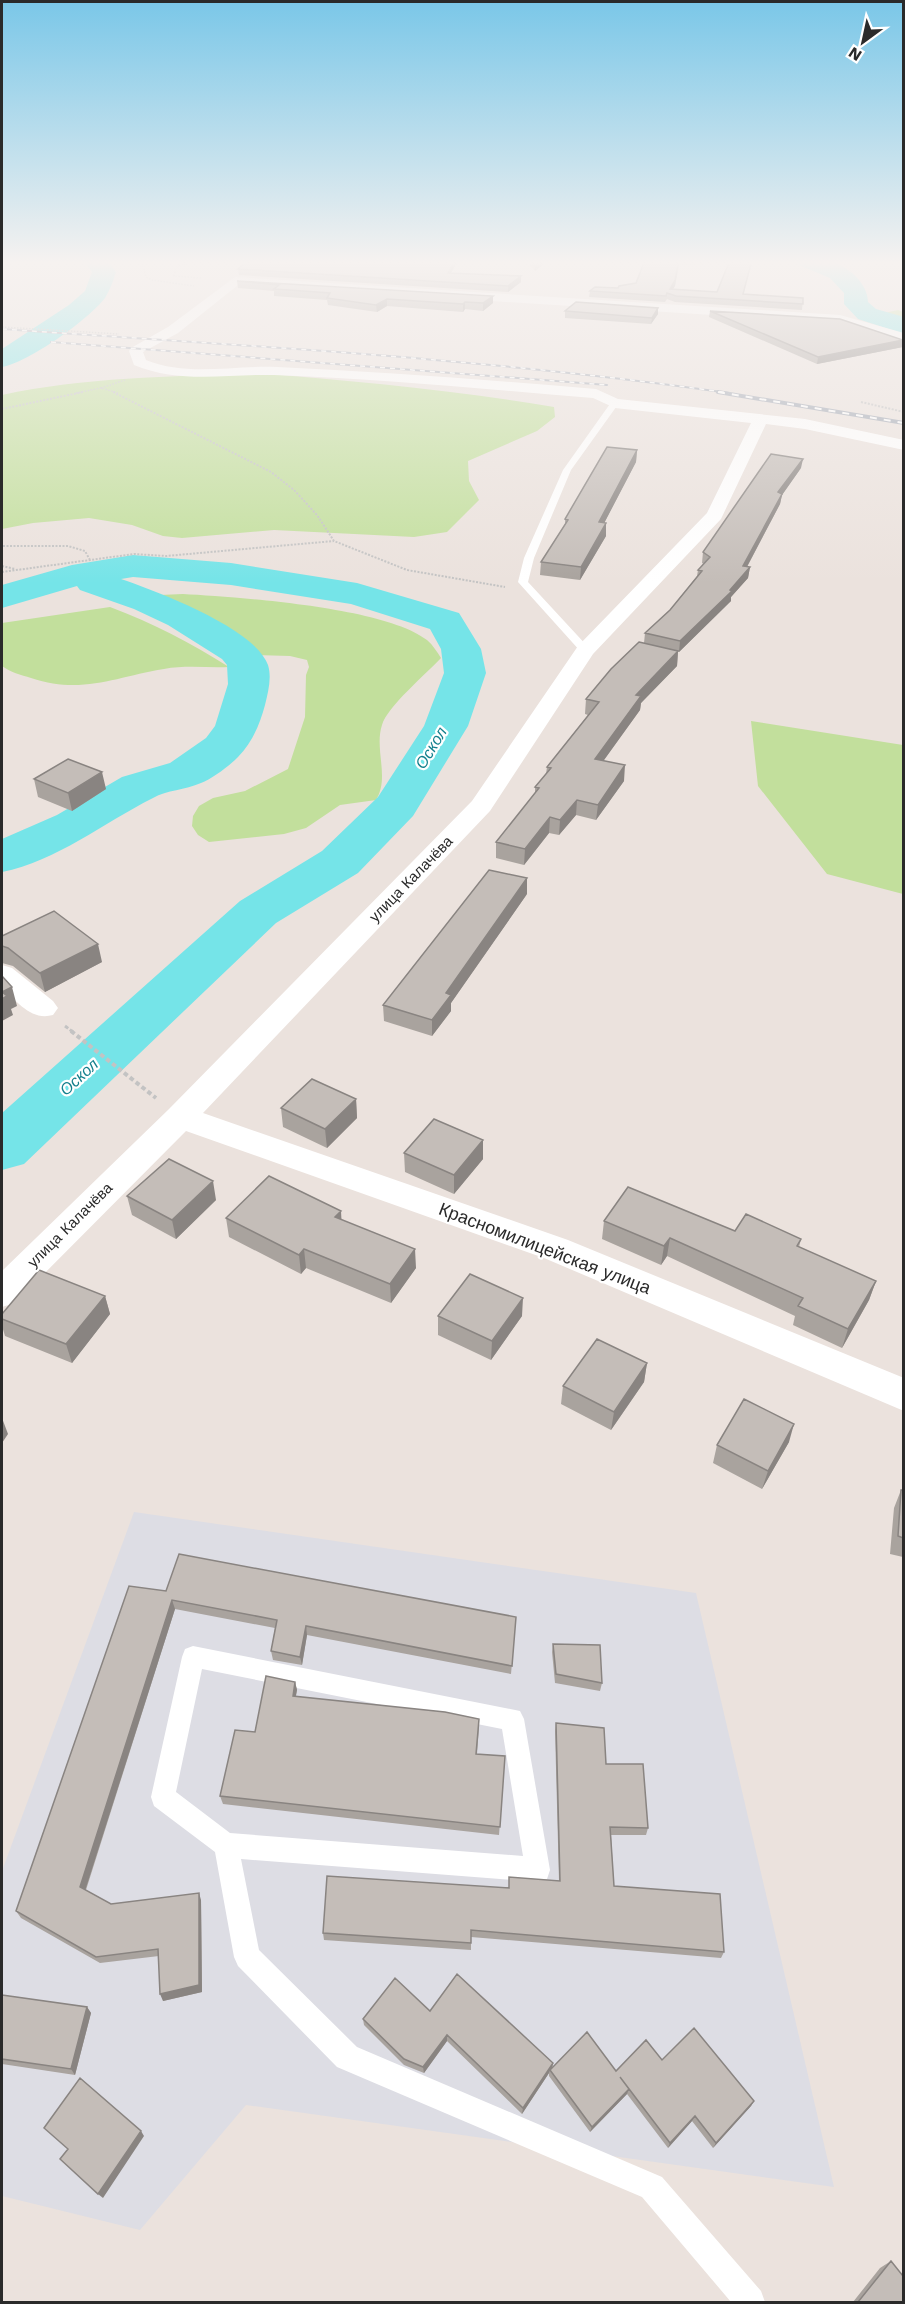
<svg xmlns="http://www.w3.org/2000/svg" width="905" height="2304" viewBox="0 0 905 2304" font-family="'Work Sans',sans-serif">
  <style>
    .industrial { fill: #dddde4 }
    .green { fill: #c2df9c }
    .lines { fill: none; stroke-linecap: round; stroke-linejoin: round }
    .river { fill: #75e4e8; fill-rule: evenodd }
    .path-far3 { stroke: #c3c3c3; stroke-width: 1.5; stroke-dasharray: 1.5 1.5; stroke-linecap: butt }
    .path-far2 { stroke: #c3c3c3; stroke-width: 2; stroke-dasharray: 2 1.5; stroke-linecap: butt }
    .path-far1 { stroke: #c3c3c3; stroke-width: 3; stroke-dasharray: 4 2; stroke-linecap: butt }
    .path { stroke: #c3c3c3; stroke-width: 4; stroke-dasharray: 4.5 3; stroke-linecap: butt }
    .service { fill: #fff; fill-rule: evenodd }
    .minor { fill: #fff; fill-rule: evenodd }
    .rail-far1-casing { stroke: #a0a7b3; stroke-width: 2 }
    .rail-casing { stroke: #a0a7b3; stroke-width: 4 }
    .rail-far1 { stroke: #fff; stroke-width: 1.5; stroke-dasharray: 5; stroke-linecap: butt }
    .rail { stroke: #fff; stroke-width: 2; stroke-dasharray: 7; stroke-linecap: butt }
    .wall { fill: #a9a39e }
    .shaded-wall { fill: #898481 }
    .building { fill: #c4bdb8; stroke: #898481; stroke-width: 1.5 }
    .labels { text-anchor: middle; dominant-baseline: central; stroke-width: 4.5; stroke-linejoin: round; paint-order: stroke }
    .far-street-label { font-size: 15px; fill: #2a2a2a; stroke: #fff }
    .far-water-label { font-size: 16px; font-style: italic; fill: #14808d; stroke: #fff }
    .street-label { font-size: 18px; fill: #2a2a2a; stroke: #fff }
  </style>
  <rect width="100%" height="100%" fill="#ebe2dd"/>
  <path class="industrial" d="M134,1512L696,1593L834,2187L246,2105L140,2230L2,2196V1871Z"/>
  <path class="green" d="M550,260H783L683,265Z
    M898,310L903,312V330L870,316Z
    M255,373C354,381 455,390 554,407L555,417L537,431L468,461L469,481L479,500L447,532L414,537L274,530L182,538L163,536L132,525L89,518L33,523L2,529V395C84,377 170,377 255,373Z
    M183,594C238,597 385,607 427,640C433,645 437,652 441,658C427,673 387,707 382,725C374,749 390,778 376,800L340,805L306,828L284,834L209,842L198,835L192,826L193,816L199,806L213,798L245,791L288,769L305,717L306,675L309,667L307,660L290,656L255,655L211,627L175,610L137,596Z
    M110,607C153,623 191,643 229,667C208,668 185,665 164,669C115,677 82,695 31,678C21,675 10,672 2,666V623Z
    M751,721L903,745V894L827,874L758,786Z"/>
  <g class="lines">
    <path class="river" d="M83,260H107L116,272C113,281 110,290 105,298C88,320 29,362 2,367V349L69,305L85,291L92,272Z
      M796,260C806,260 819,258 829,261C847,265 868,283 868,302L876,309L904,317V334L858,319L844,304V293L830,278L799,265Z
      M133,555L231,563L357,583L459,613L481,649L486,673L468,726L413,816L358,873L276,923L24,1164L2,1170V1113L240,901L322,851L378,797L424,726L444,673L441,649L430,629L351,604L231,585L133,577L121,579C156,591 255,628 268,665C272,678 268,692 265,705C260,724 252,743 238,757C229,766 212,779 201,783C185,790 167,790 153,798C103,823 57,861 2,872V839L57,815L122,777L170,763L206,738L215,726L228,684L227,665L222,659L168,625L134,609L80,590L77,586L2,608V585L72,565Z"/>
    <path class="path-far3" d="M141,260L146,277L152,280L194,286
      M713,260L733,261
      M750,261L771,260
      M201,278L174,276L176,267L186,263L225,262
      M2,327L119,334
      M101,388L125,380
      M76,393L101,388L118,393"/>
    <path class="path-far2" d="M113,392L271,472L294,490L317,515L334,541L407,570L505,587
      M861,402L904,412
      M2,409L83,392
      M3,546H68L85,551L90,560
      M2,566L15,569
      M2,572L134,554L166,556L334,541"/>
    <path class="path-far1" d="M65,1026L73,1032"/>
    <path class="path" d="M71,1031L156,1098"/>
    <path class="service" d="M612,401L619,403L571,470L534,558L528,582L589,648L590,650L585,653L581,652L518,582L524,558L563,470Z
      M193,1646L520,1711L524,1719L550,1870L547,1879L538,1882L241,1859L259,1950L357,2047L662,2177L761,2291L765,2302H731L642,2197L337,2067L238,1966L234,1957L215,1852L154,1806L151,1797L182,1657L185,1649ZM202,1669L502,1729L523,1856L230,1833L176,1792Z"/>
    <path class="minor" d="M235,277L840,315L904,333V342L839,323L238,285L178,333L143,352L146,360C188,377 232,365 277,367C383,372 490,380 596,389L618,399L805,419L904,440V450L805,429L766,424L721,519L593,654L490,811L203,1113L568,1240L904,1378V1411L544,1258L186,1131L15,1303L2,1307V1271L169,1109L472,801L578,646L707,513L751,423L615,408L593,398C487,389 380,379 274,375C225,374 180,384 134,365L129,351L131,348L168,327Z
      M2,965L12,968L53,1001L58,1008L53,1015C31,1021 18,1002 2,988Z"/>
    <g class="rail-far1-casing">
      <path id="rail-far1" d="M2,329C244,346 488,358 729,393
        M51,342L607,385"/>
    </g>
    <g class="rail-casing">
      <path id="rail" d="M718,392L904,423"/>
    </g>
    <use href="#rail-far1" class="rail-far1"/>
    <use href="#rail" class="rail"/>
  </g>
  <path class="wall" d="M247,260H458L451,273L521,276V282L508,292L239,275L238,269Z
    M525,260H549L535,271Z
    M645,260H680L675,286L673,289L803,298L802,310L675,302L667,299L665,302L589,297L590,291L618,288L636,283Z
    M237,281L493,296V303L483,311L465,309L463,312L387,306L377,312L328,305L327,300L274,296V291L238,288Z
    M565,311L658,314L651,324L565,318Z
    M710,311L903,340V347L817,364L709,317Z
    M637,450L636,462L604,523L606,536L580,580L540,575L541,562L565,524V519Z
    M801,468L782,495L780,504L747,567H750L748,578L731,597V601L679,652H678L677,666L641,703L640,710L603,761L624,781L596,820L576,815L559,835L549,833L524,865L496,858V842L535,793V787L546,774L547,767L588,715L585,714L586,699L644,643L645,633L670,610L697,576L698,570L704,564L702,563L703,552Z
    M34,779L106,789L72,811L38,797Z
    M527,894L451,1003V1011L432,1036L384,1021L383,1005Z
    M2,936L102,962L45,992L13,966L2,963Z
    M356,1099L357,1118L327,1148L283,1127L281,1108Z
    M404,1153L483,1159L454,1194L405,1172Z
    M127,1196L216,1200L176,1239L132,1215Z
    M226,1218L341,1220L416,1268L391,1303L306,1268L301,1274L229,1237Z
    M604,1221L735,1231L801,1239L799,1247L876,1281L869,1300L842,1348L793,1325L795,1316L667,1256L661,1265L602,1239Z
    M105,1296L110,1314L72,1363L5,1336L2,1326V1314Z
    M438,1316H522L491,1360L438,1335Z
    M647,1363L644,1382L611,1430L561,1404L563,1386Z
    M789,1442L762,1489L713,1463L717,1445Z
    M901,1490H903V1557L890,1554L894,1508Z
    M166,1591L516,1617L511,1674L307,1635L302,1665L273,1660L271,1651L275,1628L175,1609L86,1890L111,1904L201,1900L202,1992L163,2001L159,1956L100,1963L21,1918L16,1911Z
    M553,1644L602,1683L600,1691L555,1683L552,1652Z
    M295,1682L297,1690L296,1696L479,1727L477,1754L505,1756L499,1835L223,1804L220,1796L255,1732Z
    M556,1723L606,1764L648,1828L646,1835H611L614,1886L724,1952L721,1958L471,1937V1950L324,1940L323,1933L508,1887L559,1881L555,1731Z
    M2,1995L87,2007L91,2013L75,2075L2,2064Z
    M430,2011L553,2063L552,2068L616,2071L662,2060L754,2101L751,2106L713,2148L692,2121L668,2148L627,2094L590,2132L549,2076V2073L522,2114L447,2041L424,2073L404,2065L364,2025L363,2019Z
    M891,2261L903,2302H853L880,2268Z"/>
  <path class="shaded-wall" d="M455,260H458L448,279V273Z
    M542,260H549L535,271V266Z
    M679,260L675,286L669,295L670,289Z
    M521,276V282L508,292V286Z
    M493,296V303L483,311V303Z
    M387,299V306L377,312L376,305Z
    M465,302V309L463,312V304Z
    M658,308V314L651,324L652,318Z
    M903,340V347L817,364L818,357Z
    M637,450L636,462L598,535L599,522Z
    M803,459L801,468L782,495L780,504L742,576L743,566L778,492Z
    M606,523V536L580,580L581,567Z
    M750,567L748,578L731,597V601L679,652L680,641L730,590Z
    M678,651L677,666L641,703L640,710L594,774L595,759L636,695Z
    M625,765L624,781L596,820L598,805Z
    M102,772L106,789L72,811L68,793Z
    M577,800L576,815L559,835L560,820Z
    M550,817L549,833L524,865L525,849Z
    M527,878V894L451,1003V1011L432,1036V1020L446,993Z
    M98,944L102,962L45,992L40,973Z
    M12,987L17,1006L11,1009L13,1015L2,1021V992Z
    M356,1099L357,1118L327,1148L325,1129Z
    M483,1140V1159L454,1194V1175Z
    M213,1181L216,1200L176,1239L172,1220Z
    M341,1211L342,1230L335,1217Z
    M670,1238L667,1256L661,1265L664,1246Z
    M304,1249L306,1268L301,1274L299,1255Z
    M415,1249L416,1268L391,1303L390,1284Z
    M876,1281L869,1300L842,1348L848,1329Z
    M105,1296L110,1314L72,1363L66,1344Z
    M523,1298L522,1316L491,1360L492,1341Z
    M647,1363L644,1382L611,1430L614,1412Z
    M2,1418L8,1434L2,1443Z
    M794,1424L789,1442L762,1489L768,1471Z
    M172,1600L175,1609L84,1894L80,1887Z
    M306,1626L307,1635L302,1665L300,1657Z
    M295,1682L297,1690L294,1704L293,1696Z
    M199,1893L201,1900L202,1992L163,2001L160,1994Z
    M87,2007L91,2013L75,2075L71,2069Z
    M447,2035V2041L424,2073L423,2067Z
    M553,2063L552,2069L550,2070L549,2073L522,2114L523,2108Z
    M629,2089L627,2094L590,2132L592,2127Z
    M754,2101L751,2106L713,2148L716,2143Z
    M695,2116L692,2121L668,2148L670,2143Z
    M141,2131L144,2136L103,2198L98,2194Z"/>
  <path class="building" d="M247,260H455L448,273L521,276L508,286L238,269Z
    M530,260H542L535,266Z
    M645,260H679L675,280L670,289L717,292L730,260H752L743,294L803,298V304L676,296L667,293L666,296L590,291L595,287L618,288L619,286L636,283Z
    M237,281L493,296L483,303L465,302L463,304L387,299L376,305L327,298L330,293L274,289L279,285Z
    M576,302L658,308L652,318L565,311Z
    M710,311L840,319L903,340L818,357Z
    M607,447L637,450L599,522L606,523L581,567L541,562L568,520L565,519Z
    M771,454L803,459L778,492L782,494L743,566L750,567L730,590L732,591L680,641L645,633L670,610L702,571L698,570L710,557L703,552Z
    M639,642L678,651L636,695L641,696L595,759L625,765L598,805L577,800L560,820L550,817L525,849L496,842L539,788L535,787L551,768L547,767L599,702L586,699L611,669Z
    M68,759L102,772L68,793L34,779Z
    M489,870L527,878L446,993L451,995L432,1020L383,1005Z
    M54,911L98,944L40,973L8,948L2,946V936Z
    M2,976L12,987L2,992Z
    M2,992L7,996L2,999Z
    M312,1079L356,1099L325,1129L281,1108Z
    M434,1119L483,1140L454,1175L404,1153Z
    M169,1159L213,1181L172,1220L127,1196Z
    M269,1176L341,1211L335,1217L415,1249L390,1284L304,1249L299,1255L226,1218Z
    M628,1187L735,1231L746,1214L801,1239L797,1246L876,1281L848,1329L798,1306L803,1298L670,1238L664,1246L604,1221Z
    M39,1270L105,1296L66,1344L2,1319V1314Z
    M470,1274L523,1298L492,1341L438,1316Z
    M597,1339L647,1363L614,1412L563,1386Z
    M744,1399L794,1424L768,1471L717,1445Z
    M901,1490H903V1538L898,1536Z
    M179,1554L516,1617L512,1666L306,1626L300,1657L271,1651L277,1620L172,1600L80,1887L111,1904L199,1893V1985L160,1994L158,1949L96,1957L16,1911L129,1586L166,1591Z
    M553,1644L600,1645L602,1683L556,1674Z
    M266,1676L295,1682L293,1696L445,1712L479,1719L476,1754L505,1756L500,1827L220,1796L235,1730L255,1732Z
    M556,1723L604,1728L606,1764H643L648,1828L610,1827L614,1886L720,1894L724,1952L471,1930V1943L323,1933L327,1876L509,1888V1877L560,1881Z
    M457,1974L553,2063L523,2108L447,2035L423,2067L404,2059L363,2019L395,1978L430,2011Z
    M2,1995L87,2007L71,2069L2,2059Z
    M694,2028L754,2101L716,2143L695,2116L670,2143L620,2077L629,2089L592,2127L550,2070L587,2032L616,2071L646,2040L662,2060Z
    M80,2078L141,2131L98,2194L60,2159L68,2149L44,2128Z
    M891,2261L903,2276V2302H858Z"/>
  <linearGradient id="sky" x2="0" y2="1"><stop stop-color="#7ac7e8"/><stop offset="0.45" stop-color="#f6f2f0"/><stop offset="1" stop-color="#f6f2f0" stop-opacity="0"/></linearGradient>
  <rect width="905" height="583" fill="url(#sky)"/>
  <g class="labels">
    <g class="far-street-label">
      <text transform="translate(411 879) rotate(-46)">улица Калачёва</text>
      <text transform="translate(70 1225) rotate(-45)">улица Калачёва</text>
    </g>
    <g class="far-water-label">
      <text transform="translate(431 748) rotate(-59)">Оскол</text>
      <text transform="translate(79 1077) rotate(-43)">Оскол</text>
    </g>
    <g class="street-label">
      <text transform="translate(545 1248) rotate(21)">Красномилицейская улица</text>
    </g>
  </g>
  <rect width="905" height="2304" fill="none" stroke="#2a2a2a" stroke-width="6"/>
  <g transform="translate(863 42) rotate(213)" stroke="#ffffff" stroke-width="4.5" paint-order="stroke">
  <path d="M0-4.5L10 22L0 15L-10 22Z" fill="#2a2a2a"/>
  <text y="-9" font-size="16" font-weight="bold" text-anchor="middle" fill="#2a2a2a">N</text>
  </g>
</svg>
